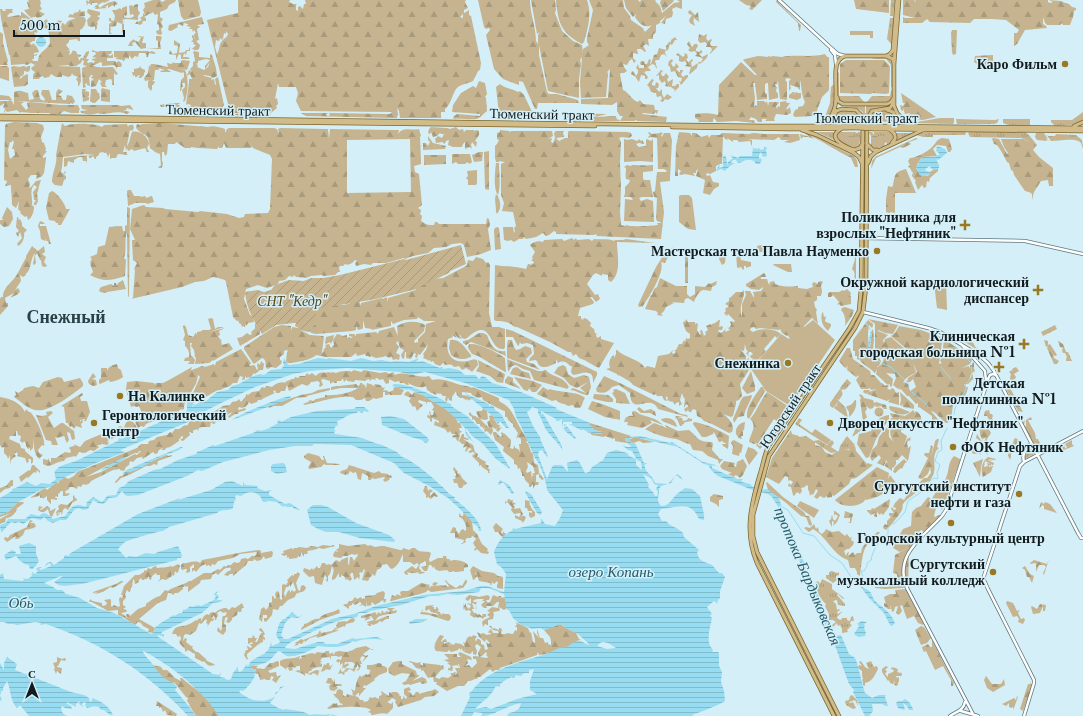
<svg xmlns="http://www.w3.org/2000/svg" width="1083" height="716" viewBox="0 0 1083 716" font-family="'Libre Baskerville',serif">
  <style>
    .grass { fill: url(#grass-tufts) }
    .forest { fill: url(#forest-firs); fill-rule: evenodd }
    .park { fill: #c5b48f }
    .garden { fill: url(#garden-furrows) }
    .water { fill: url(#water-rules); fill-rule: evenodd }
    .lines { fill: none; stroke-linecap: round; stroke-linejoin: round }
    .stream { stroke: #97dcf0; stroke-width: 1 }
    .secondary-casing { stroke: #5f787f; stroke-width: 4 }
    .primary-casing { stroke: #7a6630; stroke-width: 4.5 }
    .secondary { stroke: #fff; stroke-width: 2.5 }
    .primary { stroke: #d1bb89; stroke-width: 3 }
    .primary-bridge-casing { stroke: #7a6630; stroke-width: 4.5; stroke-linecap: butt }
    .primary-bridge { stroke: #d1bb89; stroke-width: 3 }
    .poi-dot { fill: #9a7822; stroke: #d4eff7; stroke-width: 1.5 }
    .labels { text-anchor: middle; dominant-baseline: central; stroke-width: 3; stroke-linejoin: round; paint-order: stroke }
    .poi-label { font-size: 14px; font-weight: bold; fill: #121b1e; stroke: #d4eff7; text-anchor: end }
    .street-label { font-size: 14px; fill: #121b1e; stroke: #d4eff7 }
    .park-label { font-size: 14px; font-style: italic; fill: #55431a; stroke: #d4eff7 }
    .water-label { font-size: 15px; font-style: italic; fill: #245c6b; stroke: #d4eff7 }
    .district-label { font-size: 18px; font-weight: bold; fill: #294046; stroke: #d4eff7 }
  </style>
  <defs>
    <pattern id="grass-tufts" width="24" height="20" patternUnits="userSpaceOnUse"><rect width="24" height="20" fill="#c5b48f"/><path d="M3 7l-1-3M5 7V3M7 7l1-3M15 17l-1-3M17 17v-4M19 17l1-3" fill="none" stroke="#a89a7b"/></pattern>
    <pattern id="forest-firs" width="22" height="20" patternUnits="userSpaceOnUse"><rect width="22" height="20" fill="#c5b48f"/><path d="M5 1l3.5 6h-7zM16 11l3.5 6h-7z" fill="#a89a7b"/></pattern>
    <pattern id="garden-furrows" width="10" height="10" patternUnits="userSpaceOnUse"><rect width="10" height="10" fill="#c5b48f"/><path d="M-1 1l2-2M0 10L10 0M9 11l2-2" fill="none" stroke="#a89a7b"/></pattern>
    <pattern id="water-rules" width="6" height="5" patternUnits="userSpaceOnUse"><rect width="6" height="5" fill="#97dcf0"/><path d="M0 2.5h6" fill="none" stroke="#81bccd"/></pattern>
  </defs>
  <rect width="100%" height="100%" fill="#d4eff7"/>
  <path class="grass" d="M891,0H895L893,16H890Z
    M890,18H894L892,45L887,39Z
    M874,57H885L891,60L893,63L892,88L891,86V65L886,59H872L873,58L875,59Z
    M838,72L839,73V96H859L865,103L845,102L840,101L837,95Z
    M835,83L834,108L826,119L825,117L830,103L831,87Z
    M893,89C892,95 893,100 887,103H866L872,96H890L891,91Z
    M837,102L842,105H865V113H866V105H888L892,104C883,112 873,102 866,117L865,191H864V115C860,105 848,108 839,105Z
    M841,110L855,111L861,116L862,121H837L835,118L837,112Z
    M876,111H887L892,113L894,117L892,122L869,121L871,115Z
    M1083,112V121L1071,125L1055,126L1051,122V120H1072Z
    M940,118H954V122L953,124L911,123Z
    M956,119L995,120L999,119L997,123L994,124H957Z
    M1003,119H1030V125H1008L1003,123Z
    M927,131H964L966,133L965,135H933V137H923L916,135Z
    M971,131L1025,132L1029,135L1037,145L1033,150L1028,141L1021,138L970,137L968,133Z
    M817,132H836L834,137L836,141Z
    M839,132H856L857,134L858,132H861L860,136L862,135L860,146V140L859,147C851,150 841,145 836,137Z
    M869,132H872L874,135V132H892L894,137L893,142L887,145L886,142L884,143L885,146L874,149L871,148V136Z
    M894,133H914L896,141L897,137Z
    M1036,133H1044L1049,141L1046,138L1047,141L1037,140L1035,137Z
    M1046,134L1048,136H1055L1056,134L1076,135L1082,140L1083,149C1082,147 1082,145 1081,143C1077,137 1057,141 1051,141Z
    M864,192H865V233H863Z
    M965,336L967,337L970,342L972,341L976,348L982,350L985,355L962,340Z
    M847,379L851,383L846,389L841,390C844,394 842,396 839,400L837,399L839,401L833,408L830,406V403L840,389L841,390L840,388Z
    M855,400H856C857,407 854,413 849,417V412L846,407L852,404Z
    M839,401L845,407L842,408L845,407L846,409L848,418L834,408L835,406L841,407L836,406Z
    M874.5 412a4.5 4.5 0 1 1 9 0a4.5 4.5 0 1 1-9 0Z
    M799,418L802,420L799,424L812,433L815,429L831,440L828,444H826L795,424Z
    M863,423V429L852,437L857,425Z
    M847,436L855,445L849,449L831,453L813,441L819,440L827,445L832,440L834,443L831,447L837,451H839L840,446Z
    M1031,446L1034,454L1025,459V457L1028,447Z
    M832,571L837,573L839,572V575L836,576L837,580L833,583L826,578V575H829V572Z
    M822,579L832,584V589L844,598L843,599L838,594L837,595L845,604V606L838,605L837,600L833,601L836,604L837,610L839,609L840,610L837,612L838,614L843,611L837,617L838,619L841,620L842,618H847V620L850,621L851,617L853,616L854,621H851L850,624L852,625L847,630L848,632L842,633V629L840,625L838,626L837,623L833,627L832,625L836,622L833,620H829V614L825,606L826,604C821,600 816,591 815,583L818,581L820,584Z
    M861,661L865,667L869,669L866,663L871,661L874,667L877,666L878,669C875,675 872,682 865,683V686L863,685V682L862,680L863,679L862,675V671L858,668L859,665L862,666L859,662Z
    M886,666L888,667L885,670L887,671L885,674L888,677V674L893,672L894,670L891,669V668C894,667 897,668 898,670L897,672L900,673L901,672L902,675L901,676H896L897,678L899,677V681L897,686L894,685L895,680L893,684L890,683L889,680L888,681L882,672V669Z
    M852,695L857,700L858,706L855,700L849,702L850,703L853,702L856,708L853,709L846,705L845,701L849,700L850,696Z"/>
  <path class="forest" d="M27,0H40L41,3L40,6L42,9L39,11L45,14L41,17L37,18L35,16V17H32L33,19L28,15L24,10L29,9L27,2L30,1Z
    M86,0L89,2V0H110L104,3L103,2L98,5L100,8C103,5 109,2 115,1L118,4L115,5V7L113,5L108,8V5L105,7L107,8L96,9L93,7L96,8L95,6L97,5L98,3H92V5L88,3L87,6Z
    M153,0H160L162,2L166,0H176L175,2L169,5L167,9L160,12V17L163,19L161,22L163,27L161,29L162,33L161,35L157,34L156,31L159,30V25L157,24L158,14L155,15L153,12L152,13L149,14L144,17L146,18V21H143L142,24L139,25L138,23V24H135L137,21L138,22L142,20L140,18L143,16V13L145,15L143,10L145,7L144,3Z
    M178,0H198L201,12L200,16L184,20L181,16Z
    M238,0H290L289,2L293,4H297L296,5V10L298,11V7L300,6L303,9L304,4H306L305,0H466L465,2L468,8L464,10V13L460,17L463,18V14L469,10V15L471,16L481,63L480,70L478,71L473,81C468,84 460,84 456,89C452,95 451,104 445,109V112H441V118H400L399,111L397,108L398,114L397,118H393V116V118L306,116L301,113H328L326,115L328,116L330,115L329,113L387,114H390L392,112L302,111H301L296,101L298,93L296,87H279L278,83L275,99L277,98L278,104L276,106L277,108L271,113H235L231,111L228,104L207,20L238,13ZM226,31L228,34C227,38 224,38 222,41C219,44 220,49 217,54L215,47L216,40L218,41L219,40V42L220,38L222,40L223,38V39L224,33L226,34Z
    M478,0H530C530,14 536,27 536,41L538,44V35L540,32L537,34L531,0H555L556,10L555,13L562,31L573,41L582,45L583,53V49L589,45L587,42V38L593,10L589,0H623L624,8L630,16L631,20L644,29L643,30L645,31L644,33L652,25C644,29 639,23 635,17L636,14L633,17L626,8L624,0H638L640,2L641,0H656L655,1L660,6L662,13L674,3L680,2L677,0H682V9L676,7L672,9L673,13L672,17L666,19L665,24L661,23L666,16L660,21V23L656,25V32L653,35V39H648L649,46L646,44L643,46L646,51L645,52L641,49H637L638,54L633,53V58L636,61L634,63L632,59L630,60L627,65L623,64L624,67L627,71L624,73H621L620,74L623,90C629,92 631,100 638,102L640,100L643,104L654,105L655,110H658L657,114L655,112L654,114L643,113L642,114L667,117L666,122L637,121L636,120L634,121H591L590,119L589,121L566,120L564,115H569L562,114V113L607,114L595,117L616,116L617,120L618,119L620,121L623,116H650H620L617,111V102L612,105L581,104V99L608,98L610,69L607,72L608,73L606,97L581,98L580,82L582,57L580,60L581,64L579,79V98L548,91L539,45V55L547,92L549,94H557L578,100L579,103H538L537,109H535L523,82L519,81V85L503,79L494,69L486,35L490,30L489,28L486,29L484,27Z
    M556,0H587C592,14 588,28 584,42L582,44C561,33 558,23 556,0Z
    M661,0H673L674,1L663,11L660,3Z
    M739,0H762L752,10L749,9L751,6L746,5Z
    M776,0L801,25L800,31H799L798,23L776,2Z
    M854,0H889V13L856,9Z
    M903,0H914L916,3L915,0H1048V2L1050,3L1053,2L1049,0L1061,1L1065,3H1067L1068,4H1069L1072,7L1076,8V10L1074,11L1073,17L1070,25H1063L1062,23L1060,25H1047L1045,23L1043,17V24L1046,26L1047,28L1025,30L1017,44L1014,46V33H1017L1019,30L1006,20L992,19H974L970,23L930,22L927,19L922,23H903V17L905,18H915L903,15Z
    M138,4V10L140,13L138,16V20L126,19L122,20L124,22L122,23L124,24V34L122,32V24L117,22L116,26L110,27L111,29L110,32L112,34H109V24L112,22L109,21V18H111V20L114,21L115,16L112,10H116L120,8L122,10V8L127,6V14L126,16L124,15V17C126,18 131,19 134,16L133,14L130,15L129,6L132,5L133,7L134,5Z
    M0,9H2L3,11H6L5,9H13L12,11L13,13H10L7,16L8,17L19,15L21,16V12H22C26,16 33,19 36,24L35,25L37,26L36,28L38,29L37,33L34,32L36,37L35,39V41H33L30,43L32,45L33,43L37,47L39,52L34,53V55L37,54V55L34,56V59H32L33,61H38C38,51 48,50 50,43C50,40 49,33 48,30L41,26V28L38,24L37,21L42,22L47,19L48,23C49,23 51,24 52,24C56,23 57,19 62,21L59,25L61,27L62,23H63L65,25L68,21L76,18L68,17L70,14L73,15L74,13L78,12L80,9L81,12L84,11L85,12V16L77,17H84L86,20L84,27L83,26V28L80,30V41H78L77,39L69,40V42L66,45L70,50L67,51H70L69,55L71,54L73,50L74,51H76L77,54L81,55V56L79,57L78,56L79,61L81,58H83L86,52L89,51V53L86,59H89L87,62L88,63L92,62L93,64L95,61L92,60V59L97,58L92,57L96,54L95,52H92V50L98,52L99,51H112L111,54H108L110,56L113,54V58H107V61H115L117,63V62L119,61L122,64L121,67H117L116,70V67L114,65L102,66V63L101,62L92,66C99,68 107,67 113,67L118,74L116,75L114,73V85H112V81L111,79L106,80L105,85L107,87H102L100,83L102,82L99,79L96,86L91,87V81L94,79L91,78L93,75H91L89,78L90,86L87,85V83L85,84L86,87L83,88L82,68L87,66L83,65L84,61L82,60L81,63L76,66H70L69,65L57,66L80,67L81,81L79,86H78V82L76,79L78,77L73,75L72,73L71,76L68,77L62,75V77H56L51,74L49,77L44,78L43,76L40,77L39,79H33V75L35,72L32,70L31,68L35,65L31,63L27,65L24,64L11,65L10,55H9C6,38 1,25 0,9Z
    M88,9L100,12V15L97,16L100,18L97,22L98,24L97,25V29H96L95,31V26L92,27L88,26L87,20L91,16L87,12Z
    M690,10L695,15L698,12L699,22L694,18L695,15C693,20 693,21 695,26L690,23L689,20L692,15L689,14L688,12Z
    M202,17L204,24L197,25L200,27L197,29L199,40L196,41L200,45L199,49C196,51 195,50 192,49L196,45L193,44L194,42H191L193,40L192,36L193,35L195,39L194,34L196,33L194,30L193,32L192,29H189L191,27L186,26L188,25V24L184,23L183,26L179,24L177,26L178,27L171,31L168,30L169,25Z
    M952,30H957L956,54L953,55L952,52L951,33Z
    M0,32L3,34V43L8,61L7,63L8,65H0Z
    M699,34L704,36L706,34L707,35L706,38L708,41L711,39L712,40L710,43L711,46H718L710,54V52H711L712,49L710,47H706L707,44L705,42L700,43L698,40Z
    M137,36H141L142,37L144,36L142,43H146V48L141,49L135,42L132,43L133,46H128L130,42L128,37L130,42L134,39V40L139,42L141,37Z
    M156,36H160L162,37L160,43L161,49H147L158,48V41L156,40Z
    M675,37L677,40H675L672,45L670,44L668,50L665,51V53L667,57L664,54L661,55L659,60H656L655,61L657,68H656L655,65L652,64L648,67L651,71H647L644,72L648,77L647,79H645V76L641,75L639,82L636,78V77L631,74L632,71L634,72L636,76L638,73V70L636,68L638,64L639,68H644V65H641L640,63L641,61H644L645,64H647L649,59L651,60L650,63L651,64L654,55L657,54L659,48L666,50V46L670,41L671,43V40Z
    M174,40L180,44L179,53L185,52L186,50H189V47L190,48V51H187L186,55L184,53L183,57H188L190,59H181V55L179,54L176,60V55L169,54L170,50L173,54L177,53L178,46L174,45Z
    M689,41L692,47L694,45V44H697L698,46L696,49V51L699,52L701,50L702,51V53L699,54L702,57L708,54C708,58 703,62 699,64L698,62H701L703,59L700,57L695,56L697,54L695,51L691,52L688,50L690,48L687,44Z
    M114,51H148L149,52L152,51L156,53L154,54L149,53L148,57H146L147,56L145,53H139L138,57L135,56L132,59L129,55V59L126,58L123,62V60L116,59V58H119L114,57Z
    M194,51L199,52V57L210,58V54L212,55L216,68L217,76L213,78L210,76L203,75L204,76L212,78L211,80L214,79L215,85L216,84L215,79L218,77L224,105L221,109V107L220,110H212L207,113L221,112L223,110V113L218,115H200V113H202L199,111L202,110L201,109L197,111L190,110L188,106L190,107L191,105L188,104L186,105L189,82V79H192L190,74L187,76L189,70L192,72L190,69L193,66V62L195,61L194,54L193,53ZM206,59L210,60L205,66V69L210,62L208,67L204,70L197,67L198,65L196,64L198,63V61Z
    M678,53L683,57L685,55L684,53L687,54L688,58L686,59L688,62H689L692,59L693,60L691,63L692,67L698,63L697,68L690,74H689L691,67L685,66L687,64L685,61L682,62L679,61V56L676,55Z
    M825,54L827,57H829V90L822,97L816,113L814,115L812,116L795,117L793,115L795,110L798,109V107L803,106L805,102C801,95 802,87 800,80V90L797,87L790,85V86L791,88L789,91V81L791,79L787,78L785,80L787,82V100L780,99L778,81L777,84H775L776,87H777L776,91L778,94V98L769,100L768,83H767L765,84V93L767,94V99L757,100L755,83H753L755,98L754,107L756,105L757,106V101H764L766,103L767,101L768,106L769,102H778L779,103L776,106L777,109L778,106L780,107V102L786,101L787,103H790L786,109H788L790,107L791,113L787,115L776,114L774,119L775,121H765L767,119H762V122H758L756,119L751,117L749,120H754L755,123L736,121L719,122H717L714,118L713,120V122H698L699,120L695,118V114C703,113 711,113 718,115L719,85L741,62L755,75H757L744,61L743,60L745,59L758,56L767,57L769,56L771,57L772,56L782,57C796,54 811,58 825,54Z
    M993,55V65H978L974,62L975,56Z
    M672,59L673,61L671,63L673,67L675,66L676,63L679,67L676,69L679,72H680V70H683V71L681,74L682,76L683,77L686,75H688V77L681,85L679,81L681,82L682,78L678,77L675,71L671,72L670,67L668,65L669,61Z
    M183,60L190,61L187,70L178,68L185,70C189,78 188,92 185,101L183,102L184,98L182,90L185,87V83H182L183,87H182L181,91H180L181,80L184,77V73L183,72L182,73L169,69H167L171,72H161L160,71L165,70L161,69L160,68L158,70H155L154,80H152L155,82L153,85H152V89L151,91L148,87V81L150,80L145,81L144,78L148,73L149,65L150,67L151,64H154L168,67L167,63L172,64L173,62L174,63H181V61Z
    M846,60H884L890,66L889,93L886,94L872,93L871,94L840,93V64Z
    M0,66H7L9,68V81L0,78Z
    M13,66L20,67L23,66L26,67L30,66V70L28,72L24,71V75L22,74L23,76H21L20,78L21,79L22,77L27,74L28,75V84L25,86L14,87L11,67Z
    M140,66L141,68L145,70V72L144,73V75L141,78H138L140,76L138,75L137,77H135V75L133,76L132,72H136H134V69L139,68Z
    M661,70L663,71L661,73L662,76H664L666,73L669,77L667,79L668,82L673,79L672,86H675L677,84H679V87L674,92L675,90L671,87L665,86L666,84L665,81L662,83L659,79V75L656,76Z
    M652,79L654,80L652,83V85L655,86L656,82L659,84L658,88H656L659,92L662,89V94L664,98L667,94L672,97L668,100L665,99L663,102L660,101L662,99L661,96L657,97L656,93L651,92L649,87L647,85Z
    M479,81L485,83L487,94L485,97L486,98L487,111C484,113 480,118 477,119C469,120 461,118 454,119L453,117L457,114L480,116V114L452,112L453,105L461,93L473,86L476,88Z
    M500,84C505,89 512,88 518,92L520,91L524,95L533,114C526,114 519,113 512,113C509,113 504,114 499,114L496,87Z
    M102,88L110,90V102L101,101V90Z
    M58,89L63,91L58,95L61,96L63,100H66L67,95L72,96L75,101L74,103L72,104L71,102L70,104L16,101L24,102L21,104L26,110L28,108L27,103L30,102L60,105H78L80,110H79V113H71L64,111L60,114L52,115L49,113H31L21,112L20,113L17,110L7,112L5,110V113L4,112L5,109L3,107L5,103L0,106V101H10L8,100H0V95L9,96L12,100L10,101H12L14,105V92C21,89 23,92 28,93L29,100L34,99L32,93L35,90H38L40,99L44,101L45,99L41,94L42,90H49L52,100H56V93Z
    M82,89H86L85,91L89,92V96H87L89,97V100L83,102Z
    M91,89H96L98,93H99L100,98L95,103L91,102L90,101Z
    M793,92H795L793,95L796,92L798,93H801V98L797,100L789,98V95Z
    M901,93L936,117L923,120L914,119L912,116V118L911,119L910,116H908L910,113L905,114L903,108V111L901,110L900,105L903,106L905,103H903Z
    M169,103H179L180,104H177L180,106L178,111H173L172,107H161L160,105L165,104L166,105Z
    M81,105H118L121,106L130,105L133,109V110L127,108L126,110H123L130,112L127,114C118,110 110,114 100,114L98,113C93,115 85,115 80,112L81,111L88,110L82,109Z
    M269,113L271,115C264,117 238,117 233,114Z
    M541,113L543,118L541,120L507,119L501,116H536L537,114Z
    M559,113L557,120H544L543,119L544,115L555,116Z
    M14,122L37,123L43,125L44,129L41,137L42,142L44,143L46,149L45,151H47L43,156V158L46,157V159L44,173L42,176L37,179L36,178L37,175H31L28,179L30,184L29,188L31,187L36,181L41,180L39,186L38,191L37,193L38,201L36,205H34V203L36,200H34L33,192L37,187L34,185C29,191 33,198 32,205L34,207C34,211 32,218 28,220L27,216L25,217L20,213L21,212L18,209L19,201L16,208L12,205C12,198 11,192 11,185L5,186L7,182L6,180L5,181L4,179L5,126L6,124ZM12,140L14,142L12,149H14L15,155L10,159L8,150L10,142H12Z
    M62,123L65,126C72,123 95,123 102,127L104,125L127,124L128,127L129,125H132V124L133,125L134,128L132,131L130,130L127,145V146C130,142 130,137 132,132C139,130 148,136 149,144L147,148L149,152H147L145,148L134,151L132,149L128,151L127,148L126,151L125,145L123,152H127L126,154L129,155L118,154L116,158H112L110,159V153L108,157H107L108,156L106,153L107,152L105,153L103,152L99,153V155L96,157V159H95L93,156L91,158H89V155L87,156V163L86,161H83L82,157H79L74,160V163L68,161L67,166L64,167V158L79,156L95,155L85,154L63,157L62,167L61,172L64,174L66,167L65,171L66,172L64,175L66,176V179L64,180L62,186L55,185L52,182C52,173 58,162 56,155Z
    M161,123L208,127C212,125 220,127 225,129V133L227,129L229,128H274L277,129L279,135L278,129L280,128L325,129H328L329,139L330,129L394,130H399L398,134C403,126 411,131 419,129L421,136L420,137L421,161V164L414,166L415,172L419,174L422,205L418,208L421,210L422,207L420,214L422,216L421,221C426,225 428,225 434,225L435,222H437L439,224C455,224 470,224 486,224L487,218L489,219L490,225L488,229L491,250L481,254L467,257L464,245L461,243L452,244L446,247L434,248L428,253L413,256L405,259L404,258L386,263H373L371,265L364,264L356,266L355,263L357,261L355,260C353,263 348,266 345,264L343,266H340L339,268L340,272H338L335,275L323,276L322,275L311,276L306,278L296,277L294,275L293,277L289,276L285,280L279,281L278,284L267,288L258,285L246,289L244,299L250,315L274,326L272,327L253,318L254,322L248,323L246,326L245,323V327L243,326L242,327L241,324H240L238,321L240,320L237,321L233,317L226,282L225,280L218,278L213,277L204,281L195,282L182,287L131,299L133,298L135,270L134,269L137,263L133,260L132,242V240H135L130,229L132,209L144,205L146,207L163,208L165,209L198,212L200,211L227,214L239,218L244,217L245,214L268,213L270,209L272,159L270,155L253,148L252,146L251,148H226L224,143L222,148H219V146L217,149L198,148L191,147V148H185L176,142L175,144H168L167,154L165,156L164,152H162V161L163,163L162,168H159L158,167L161,166L160,154L155,152L150,148C148,129 145,139 136,128L137,124L140,125L142,124ZM410,139L411,192L347,193V140Z
    M431,127L447,128L450,129L456,127L459,130L463,129L464,132L466,130H474V131L477,130L479,131V135L475,141L477,142L476,147L472,142L471,145L472,149L470,147L465,149V142L463,144L462,147H453L448,145L449,140L446,141L444,144L443,142L436,143L435,139L438,136L442,138L444,134H441L440,133L437,136L433,137L431,132L430,134L428,133L429,129Z
    M500,130L509,131L510,132L511,131H552L553,136L548,139L552,138L551,142L553,143L555,138L554,133L556,131H564L563,133L564,137L556,138L559,141L565,138H568V132L569,131L627,132L631,133L632,136L629,138L622,137L619,138L621,142L620,163L621,188L620,212L621,225L625,226L626,225C630,227 652,226 657,225H658L657,223H662L657,221L656,219L657,198L654,197L653,192L655,191L657,172H666L667,171L664,169H658L657,138L650,137L649,138L648,137L650,135L648,133L649,132L652,134L660,133L661,132L663,134L661,135L662,137L664,133H670L672,140L670,178V181L660,182L664,212L661,239L597,236L596,234L594,235L556,234V232L554,231L549,235L546,236L543,233L536,237L526,239L524,237L523,239H519L514,242L511,240L508,241L504,240L503,227H513L514,233L515,231L514,228L516,226L513,212L502,211L504,203L501,195V164L505,162L499,161V162H496L495,158V146L497,144L499,140L497,139V133L500,132Z
    M679,132L690,133L692,136V133H696L701,137L708,135L709,138L711,135H720L722,133L749,134C755,132 759,134 764,134C776,134 787,134 799,134L800,140L790,143L784,142L789,140H781L779,137L774,140L747,139L752,140V146L750,141L739,142L737,140H733V142L727,138L728,140L725,139L723,136L722,164H720L716,166V171L710,174L707,173L706,175L708,176L710,175L713,182L719,183V186L714,189L710,195L703,193L705,180L696,176L698,169L696,171V173H693L695,176L685,174L681,175L679,174L681,171L678,169V176H675L676,146Z
    M803,132C814,133 843,151 854,156L857,160L858,167H855L851,158C837,151 824,142 811,136L814,139L808,137H803L801,139L800,134L810,137Z
    M839,135L858,137L856,143L858,147H853L839,140Z
    M428,136L433,143L446,146L445,149L423,150V143H426L428,146L430,142L428,140Z
    M873,136H892L893,138L887,142H885L884,144L875,148L873,147L871,138Z
    M916,138L918,139L909,142L911,144L903,148L900,147L876,158L871,169L872,161L875,157Z
    M942,138L949,139L952,149L950,152H948L946,146L937,145L933,149L937,156L922,157L918,163L916,168L920,175L928,176L931,171L934,170L930,168V167L932,169H938V171L930,178L929,182L927,181L926,187L924,188L922,185L918,190L915,182L916,181L912,176L913,172H912L910,168L908,167L910,165L908,161L910,158C916,158 929,151 933,146C937,142 936,140 942,138Z
    M993,138L999,139L1007,154L1008,153L1004,147L1001,139H1023L1030,142L1031,145L1033,146V150L1039,157L1053,168V186H1049L1048,180L1041,181L1034,192L1032,200V194L1029,192L1025,191L1014,175L1013,171L1011,170L1009,163L1007,162C1004,156 1001,150 997,145L994,144L992,139Z
    M624,139L627,140L632,139L637,141L639,139L641,141L642,140L643,141L644,144L639,143L636,144L639,147L646,146V140L647,139L651,141L653,139V162L640,161L624,162Z
    M489,151V190L485,189L484,152Z
    M479,152H483L482,161L474,162L472,155Z
    M452,154H470L472,162L470,164L467,162L465,164H458L456,162L452,164Z
    M424,155H446V164L424,165Z
    M496,163H499C499,174 501,186 498,195C493,189 495,171 496,163Z
    M627,165L631,166L632,165C640,165 645,166 653,165V171L643,172V178L644,180H650L653,197H642L639,198L641,201L647,199L653,201L654,222L624,221L625,199L633,200L631,197H624V196L625,194V187L629,183L630,180L626,179C625,174 626,173 626,168L624,167Z
    M906,169L916,193H895V213L891,212L889,213L887,212L886,213V199L888,186L892,187L893,185C895,175 894,172 906,169Z
    M128,190H131L134,196H140L141,197L145,196L146,198L152,196L154,202L147,204L146,203H135L128,206L127,191Z
    M52,191C57,193 65,203 66,209H70L61,225H58V223H56L55,221L49,220L46,208L49,193Z
    M496,194C501,200 502,208 497,214L496,212C496,203 494,201 496,194Z
    M681,195H689L692,198L696,230L688,229L679,222V196Z
    M7,207L12,212L13,219L9,226L4,227L0,224V220H3L2,218Z
    M127,207L130,208L129,294L128,298L127,231C124,240 127,249 124,258L126,260L125,276C110,281 103,282 90,275L93,272C92,268 88,263 92,259L90,257L97,254L98,247L105,245L109,227L122,226L123,231H125V226L127,225Z
    M17,217H18L19,220L20,219L22,223V226L27,230L24,233C25,238 22,244 18,246L17,244L22,238L20,232L18,237L16,233L19,231L16,227Z
    M40,221L43,222L45,224H40V226H46L51,244H49L48,241H46L45,238V241L41,239L40,231L38,226Z
    M497,227L499,228L501,249L495,250L494,230L495,228Z
    M572,238L574,240L576,238L577,240L589,239L592,241L594,239C601,240 607,238 614,241L615,240H623L626,239L655,243L617,242C617,254 622,273 611,282L608,280V275L602,274V276L596,273L593,275L587,284L595,295L598,294L600,299L596,302L592,297H590L594,302L593,304L580,308L578,316H581V320L582,318L583,320L584,318L587,319L591,323L590,326L594,329L595,333L597,334L596,335L597,338L601,336V339L614,343L599,368C592,365 586,360 579,358L576,354L573,356L571,352H568L550,342L517,327H515C509,322 504,321 496,321L494,320L495,265C504,267 516,266 526,269L528,264H530L531,266L532,263L533,265L534,262L531,260L533,259L532,257L535,252L530,245C533,242 539,240 543,242L544,240L562,239L564,241Z
    M772,245L774,247L770,249L765,248L764,250V252H758L757,246C762,244 767,246 772,245Z
    M32,246L38,251L44,246L45,252L42,254L46,257L44,262L47,266L44,267L42,266L41,260H40L37,253L35,256L36,263L34,265L33,264L35,253C30,259 32,267 27,273H26V275L23,277L20,275L21,281L15,290L18,288L20,291C19,295 13,296 10,298L14,293L5,298L6,303H8V306L0,315V299L1,297H3C2,289 12,282 16,276C20,270 22,264 26,258V256Z
    M673,247L665,263L661,262C665,272 649,297 643,306L642,307V306L639,307L638,305L656,267L667,250H670Z
    M856,247V285L855,286C853,280 857,273 852,269L855,259L854,250Z
    M688,248V283H685V255L684,249Z
    M720,251L724,252L726,254L725,263L722,265L719,259Z
    M736,253L740,256L741,260L751,262V266L746,268V266H744V269L743,270L741,267L738,268L737,267Z
    M476,257L483,259L486,263L488,262L490,265L489,313L492,327H499L505,329V347L504,349C490,351 492,325 477,331C472,333 469,337 465,339L462,338L460,335H459L462,339L458,338L453,332L457,338L452,335L453,337L448,339C445,354 452,364 468,361C472,360 473,359 477,360L478,365L472,372L471,371L466,368L462,370L459,366L454,367C451,363 448,365 444,365L445,364L443,363L440,366L435,364L433,361L431,362L430,360L428,361V360L423,358L424,356L423,354L426,350L428,344L420,355L418,354L417,358L415,357L416,354L414,353L411,359L406,358V352H405L404,359L402,358L401,355L404,350L400,348L398,341L396,343L399,347L396,353L400,355L399,360L396,359L393,360L391,356L390,358L385,356L383,357L376,358L371,356L370,357L368,356H366L365,354L357,356L356,353L351,357H326L316,355C312,360 294,363 288,363L286,361L287,352L288,351L287,350L284,351V354L280,357V360L282,361L281,364L276,368L271,367L268,369L266,368C265,364 267,360 262,358L254,364L253,363L244,349V347L274,327L282,325L291,326V331L292,327L298,328L299,325L308,330V332L300,330L310,335L323,336L324,337L322,352L323,353L324,349L326,347L325,345L329,344L331,348L334,345L333,340L331,344L330,342L326,344L325,343L326,337L334,335L333,340L337,334L341,335L342,336L347,335V338L349,337L351,338L353,337L349,336V334H354L356,336V334L376,332L378,334L379,331L394,327L398,336L397,326C405,321 417,320 425,325L424,331L414,341L415,343L417,342L418,343V339L425,332L426,324L436,321H424L418,317L417,319L404,320L393,324L391,321V326L371,330L372,329L365,328L363,320V328L362,329L358,330L356,326V330L352,331L316,334L311,333L310,331L312,309C321,307 329,306 338,305C341,305 346,305 348,304C352,303 355,301 360,300L359,301L361,306V303L382,298L383,299L386,297L387,298L388,302V298L416,290V288L433,279L443,278L466,266L467,265L468,260L473,261Z
    M764,273L765,274L766,277H761V279H767L769,285L770,282L774,281L775,284C783,287 790,287 798,286V288L807,289L813,287L812,284L814,282L818,284V282L821,281L823,282L821,286L822,291L821,296H817V300L814,302L815,307L817,310L816,312L818,324L812,318L804,326V328L790,339L788,335L787,336L782,333L780,329L779,330L760,328L756,329L754,327L751,328L750,330L753,332C759,328 775,328 781,334L777,338L775,336L764,349L766,351L749,370L740,384L742,396L739,400L736,401V404L733,416L731,417L723,414C729,418 735,425 732,432L729,433L712,424L704,421L701,418L697,416L696,410L693,409L691,412H689L688,410L686,412L685,411L684,409L689,406L686,404L684,408L685,397L684,399L682,393L680,400L682,404L679,406V402L676,403L675,405L672,401L671,402L668,400V401L666,400L668,399L667,396L666,397V401L664,400L662,396H657L656,394L654,395L633,385C631,381 623,378 619,375L618,376L617,374L606,369L610,368C608,363 610,357 614,355V358L616,354V350H617C625,358 640,359 645,368L647,366L655,368L658,356L669,354L673,350L672,353L674,354L676,352L674,350H676L679,344H682L684,340L685,342L686,338L688,339L690,338V334L686,331L683,323L684,321L685,322L686,319L688,322H695V325L696,323L698,324L697,330L700,335L701,333L700,332L701,330H702L704,336L706,334L705,332L708,330L706,326L711,324V326L712,324L715,323L719,320H720L719,327L722,326L723,327L722,330H718L719,332L721,333L726,329L725,332L730,330L727,327L729,328L731,325L730,321L734,322L735,321L728,314L727,316L724,313L726,311L725,309L729,306L725,304L729,301V298L731,297L736,292H742L744,290C745,298 738,306 742,317V304L746,295L745,291H750L754,298V295L753,292L761,291L763,288V287L759,290L751,289L746,286V284ZM745,344L746,349L748,352L746,353L749,357L748,354L749,352H751L753,354L750,356L751,358H753L750,362L749,358L747,359L744,371L743,362L746,360V356L741,350L744,351Z
    M660,278L676,286H687V294L690,297L695,294V286L705,287L709,283L710,284L717,281L716,285L712,287L711,291C709,291 707,290 704,290C699,290 696,297 694,302L688,298L685,299L684,303L671,302L674,303L666,307L664,311L661,314L663,316L657,315L658,313L656,311L645,309L651,295H652L654,289L657,287Z
    M123,280L126,289L107,292L106,293L100,292L99,290L101,287L111,284L114,286V283H116L117,286L118,283Z
    M847,289L851,293L850,295L851,297V304L841,306L839,304L837,305L839,302L833,295L831,297H828V293L830,292H839L843,290L844,291Z
    M845,307L854,310L852,316L845,326C846,321 845,314 841,310L842,308Z
    M823,312L824,317L826,316L825,321L826,322L831,324V326L828,331C823,326 820,321 822,313Z
    M211,318L213,319L215,329L218,327H224L209,332L225,328L219,331L220,335L218,336L220,339L222,341H221L222,345L229,343L233,349L213,361V360L209,363L195,364L196,358L195,357L194,350L191,346L192,343H190L191,356L193,357L195,360L194,364H188L190,361H184L185,358L189,357C190,354 188,348 185,346V341L183,340L185,335L183,327L184,325L186,327L188,335L194,337L195,333L197,334V332L202,331V330H209L211,329L208,319Z
    M868,319L898,325L893,334L885,333L878,330V331L888,335L883,340L884,344L885,339L891,337L908,352L912,360L913,359L909,351L891,336L895,333L899,326L921,330L943,338L942,342L939,364L942,363L940,361L942,357L944,339L947,345L945,340L967,354L972,360L970,364L962,368L969,366L970,369V365H972L973,362L974,363V369L975,371L971,374L969,380L973,374V379L968,384H964L966,387H968C967,394 963,399 959,404H957V402L953,404L951,420L947,423H946L934,412L931,411L943,425L939,426L932,420V416L919,407L918,408V403L916,404L909,396H907L901,389L899,390L900,388L898,389L893,385L896,378L895,374L886,373L893,379L892,386L890,387V384L888,385L876,374L877,369L875,373C870,368 865,366 860,361V359L859,360L857,359V356H855V351H853V340L868,320L873,324V326L872,328L869,325L868,334L869,353L872,356L870,348L872,330L873,329L874,339L873,350H874L881,361L879,366H877V367C884,365 885,355 885,348L884,349L883,358H882L875,350V324ZM913,363L917,372L908,378L907,382H910L913,379L916,387L910,391L908,384L904,382L903,383C905,377 911,376 916,372Z
    M255,323L260,330V334L240,346L237,338L242,337L247,333L250,335L252,334L251,332C256,327 255,331 255,323Z
    M1055,325L1057,329L1043,336L1041,332Z
    M506,329L513,331L597,372V375L593,383C594,366 580,375 573,375L571,372L572,366H570C567,362 563,360 558,363L556,359V363C552,365 544,369 540,366C538,365 538,362 536,360L529,361L530,358L534,354L533,345L527,343L521,344L520,342L519,345L518,346L513,337H506Z
    M479,333H483L487,335C490,343 494,353 505,351L506,356L488,348L471,342L466,345L463,343V341L468,340Z
    M450,340C460,338 465,348 471,355V357C464,360 457,360 451,355L449,348Z
    M508,340H512L514,347L516,350L520,349L525,346L531,348L532,353L526,359L527,362L534,364L540,370L507,358V345Z
    M1044,340L1048,341V345L1050,344L1057,355L1055,356L1053,355L1054,358L1059,361L1057,364H1054L1047,348L1048,346L1046,347Z
    M1058,341H1059L1061,343L1063,344L1066,352H1068L1072,361H1066V359L1067,357L1065,353H1063L1062,350L1063,348L1060,347Z
    M469,344C480,343 496,352 505,358L506,372H505L478,356L472,354L468,348Z
    M847,348H850L853,359L870,371L871,375H874L881,383H882L885,386L886,385L889,386L887,388L890,390L892,388L894,389L896,393L899,392V405L888,402L890,399L887,401L867,394L868,392L866,394L863,392L864,390H870L869,392L877,389L871,390L870,388L868,389H861L856,380L859,376L857,375L858,376L856,377L847,370L848,365L846,369V367L845,368L839,361Z
    M241,349L251,363L249,366L254,365L255,366L257,370L258,369L257,365L258,363L260,365L261,361L264,364L263,370H260L255,374L254,373L250,378L249,377L246,378L245,375V379L243,380H242L243,377L240,376L237,383H233L230,386L222,389L221,390C214,389 208,399 199,398L197,402L196,400H194V403L191,404L189,402L200,377L198,375C197,379 197,383 194,387C189,397 185,396 184,409L182,410L181,409L177,413H173L174,415L172,416L170,415L168,417L162,418C157,423 147,420 144,427L141,426L138,428L135,422L137,420L135,417L142,413L139,406L137,407L134,406L131,407L126,389L127,382L136,381L154,383L155,385L156,383H163L169,380L192,367L191,370H192L202,366L205,367L214,364L215,366L216,362Z
    M507,359L538,371H544L543,370H546C552,378 563,375 569,387L567,389L564,388L534,380L530,371L523,369L516,365L512,366L508,372Z
    M478,360L505,374L503,383L497,382L490,376L476,371L479,366Z
    M117,364L118,368L121,370L123,377C119,380 115,381 110,382L109,380L100,384L99,383V380L101,378V368H107V371C109,366 113,365 117,364Z
    M563,365L566,367L568,374L574,378L584,375L589,377L591,387L588,395C581,395 576,390 570,390L573,388L586,393L580,388L588,382L577,388L570,385L564,378L554,373L558,367Z
    M517,367L522,371L529,373L531,379L510,374L513,368Z
    M1016,367L1019,371L1014,374L1016,377L1013,382L1011,381L1010,378L1011,374L1009,372L1012,370L1013,372L1012,369Z
    M354,370L361,372L364,370L380,373L386,372L389,374L393,372L395,375C405,370 419,379 429,376L432,380C441,378 449,381 457,384C462,386 467,385 472,388L473,387L499,398V401C504,404 508,406 511,411C517,420 520,430 528,440L526,443H528L531,452L533,454L534,463L538,465L539,473L544,479L542,480L539,477V474L536,475V482H539L538,485H535L533,489V484L530,487H529V484L525,480L524,476H522V473L521,472L520,468L518,469L517,465L514,464V460L503,451L504,447L495,440L493,434V432H496L500,437L502,436L501,432L505,434L511,440L510,448L513,449L515,445V448L518,449L520,452L519,444H521V439L518,437L516,439L518,433L513,426V424L508,420L507,417H505V411C502,411 487,402 483,400L482,397L478,398L472,395L471,393L462,392V395L468,396L472,399L469,400V401L467,399L466,400L463,398H460L457,395L456,391L452,397V401L449,400L448,397L447,402L445,400L446,396H443L440,393L439,394L437,393L436,395L432,393H431L429,391L427,390L426,386C421,389 413,386 408,383L409,385H407L404,383H400L399,381L395,382L389,379V383L386,384L383,379L380,380L377,378H375L376,380L372,379L370,381L369,379L366,380V381L355,380L354,382L347,381V379L344,382L343,379H342L341,381H337V383H335L333,382L330,384V381L323,379L321,380L323,385L320,387L319,386L320,383L318,381L311,382L309,385L308,384V386L302,384L289,391L287,385L285,391H281L279,393H276L275,390L273,392L275,393L264,398L261,400H258L257,402L251,404L249,402C247,406 244,409 239,407L238,409L239,410L245,408L246,410L239,412L238,414H235L229,418L228,416L230,415L232,412L225,416L223,415L216,419H221L219,422L216,421L215,422L216,423L213,424L211,422L210,427H202L199,428L198,431L197,429L192,431H193V433L189,432L190,435L183,441L180,440L183,438V436L180,437L181,438L179,439V441L170,447L166,448L165,450H161L163,448H162L158,451V453L155,454L153,452L143,459L142,457L137,458L133,462L130,461L129,465L126,467L124,471L120,470V469L113,470L91,481C90,484 85,486 83,484L81,487L78,486L77,489L73,487H70L68,490L65,491L66,494L68,493L70,494L67,496H63V491H61L58,494V497L56,496L55,498H57V500L51,499V504L47,500V496L43,499V498H40V494L39,496L30,498L43,489L45,488L47,490L57,482L58,484L59,481L65,477L68,479L74,476L77,472L137,448L141,444H148L149,441L154,440L157,437L167,435L170,432L172,433L175,429H179L187,424L185,426L188,425L189,422L193,420L194,422C200,420 205,414 211,414L214,411H215L223,406L230,405L232,402L237,401L239,399L241,402L246,396V394L248,395L252,392L259,391L262,387L265,388L266,386L272,387C275,384 280,381 286,383L285,382L292,379H294L295,377L298,378L300,376H305L307,373L309,375L312,373L316,376C320,370 324,374 329,372L331,373L332,372L336,373C341,371 345,371 350,371L351,372ZM139,451H141L137,455L135,454L101,472L86,477L108,465H110L135,453H138ZM527,462L533,466L535,473L532,474L534,476H532V480L531,471L527,473L526,471L528,467Z
    M751,371L755,386V391L747,394L742,388Z
    M93,373L96,377L92,379L96,380L97,385L93,386L89,384L88,381Z
    M508,376L513,378V382L521,389L505,383V380Z
    M604,376L622,384L681,414L687,415L688,417L658,409C650,392 631,418 630,393L619,385L612,387C608,392 604,394 597,392L596,389Z
    M58,377L62,378L64,382L80,378L83,383V386C72,395 49,413 35,410C28,409 20,401 14,397L16,395L15,391L18,393L23,390L24,388L33,386L39,388L43,382Z
    M514,377L533,381L542,385L536,392H532L529,388L528,391L524,390Z
    M360,383H362L363,385L364,384L366,388L367,383L373,385V387L375,384L380,385L383,388L385,387L383,391L386,390L389,392L394,390L393,388L396,387L404,390L401,395H390L389,393L388,395H385V392H383V397L376,399L374,398L369,401H366L365,398L361,400H356L353,397C350,397 346,396 343,397C330,398 318,402 305,405L303,404L308,402L310,400L313,401L316,399L325,397V395C335,396 351,393 358,388H341L331,390V387L356,384L359,387Z
    M1013,385L1015,387L1010,388L1023,412L1018,411L1006,389Z
    M543,387L548,390L550,389C561,393 578,391 585,398C582,402 583,405 580,408H575L573,405L568,406C564,403 559,404 556,400L552,401L537,394Z
    M761,387H763L765,391L749,419L747,417C746,406 755,396 761,387Z
    M330,388V390L307,396V397L296,398L282,406H274L269,408L267,406L301,395L312,393L318,390Z
    M616,389L625,393L630,404L616,403V399L612,393L614,392L613,390Z
    M408,391L412,395L414,392L425,396L426,398H427C437,404 455,412 458,423H460L462,428H459L460,431H462L459,434L460,435L458,442L455,437L453,438L452,436L457,434H452L450,431L448,433L445,429L434,425L435,421L439,423V421L432,418V422L430,421V419L427,417L428,414L429,416L430,415L429,412L430,411L431,415H433L434,411L432,410L434,407L431,402H427V405L426,402L419,400L418,402L423,405L417,411L415,406L413,407L409,401L411,398L404,395L405,393Z
    M767,392L789,407L780,421L778,422L774,419L761,439L762,447L760,449L756,445L758,443L754,444L749,442C750,434 758,426 750,419C757,411 760,401 767,392Z
    M900,392L914,405V409L903,407L902,403V406L900,405L901,400Z
    M82,393L83,395L80,397L81,401H87L90,412L86,421H84L85,419L80,420V422L82,419L83,422L81,424L82,428L76,426L74,429L72,426L70,427L68,423H66L64,407L61,406Z
    M594,394L608,395L613,399V402H607L594,399L593,398Z
    M860,394L863,396L864,398L873,400L874,403L876,402L886,405L887,409H884L881,406L876,407L875,405L873,408L870,409L866,406L867,409L865,412L867,417L863,421L860,400L861,397L859,396Z
    M752,395C752,399 745,409 744,416L738,417L734,423L733,419L741,400L743,397Z
    M0,397C11,399 20,402 25,412L26,409L29,412H30C36,417 46,440 44,446L42,445L38,450L39,453L43,455L39,459C33,452 34,446 34,437L33,448L30,451V448L28,449L26,446V444L24,441L23,443L20,441L21,436L18,435L17,431H16V436H10L9,439L20,444L21,448L25,449V451L33,458V462L31,464V459H28L29,461L27,463L25,458L17,456L18,455L17,452L14,454L16,456L11,460L10,465V455L8,459L7,456L4,453V447L2,448L0,445Z
    M592,401L602,404L620,411V419L619,420L617,419H614L605,417L588,409Z
    M890,406L900,408L910,412C903,417 896,414 890,410L889,407Z
    M639,407L644,411L651,409L654,411H655L656,416L650,413H641L637,409Z
    M483,408L487,411L488,419L485,420L480,419L489,428L487,422L490,420L489,416L492,415L495,418L494,419L498,425H500L499,428L502,427L498,432L496,430L498,426L496,429L492,427L493,431L491,435L487,431L485,432L484,430L485,427L483,429L482,426V427L480,426V424H477L474,419L472,420V417L469,415V413L470,412L472,415L479,418L476,412L478,411H482Z
    M913,410L914,411V413L916,411C920,414 922,416 921,421L919,422L918,420L919,424H913L911,421L909,420L903,430H901V432L907,436L904,446L907,439L911,437L910,439L911,440L908,441L907,443L908,448L911,446L908,461L902,455L898,460H896V464L894,467L892,468V471L885,466L886,462L888,463L886,460L884,466L877,463L881,458L879,455L872,461L870,457L872,450L877,445L879,437L887,427L891,418H893L891,416L890,413L905,416C893,422 888,424 889,437L894,442C891,438 889,434 891,428L898,429L891,427C896,419 906,417 913,410Z
    M989,410L990,414H992L993,416L992,418L997,428L995,430L987,416H984L985,411Z
    M51,411L53,413L48,417L54,428L61,423H63L74,431L75,439L72,440L70,433L68,432L67,433L69,440L67,443L65,439V437L63,436L58,438L55,437L58,445H52L51,441L46,440L36,415L42,416L47,415L46,412Z
    M633,411C638,411 638,414 642,415C651,418 656,418 663,425L650,420L652,423L642,428L627,425L628,422H624C625,417 628,415 633,416L632,413Z
    M889,415V419L876,439L869,457L866,458L857,444L859,434L871,431C876,421 878,417 889,415Z
    M676,416L684,417H677L682,418L683,421L687,420L688,418L692,419V421L685,422L683,425L682,424V426H680L677,419L675,418Z
    M1031,417L1032,420H1028L1029,422L1035,433L1036,439H1038L1040,444L1039,446L1040,448H1044L1042,451H1041L1039,449L1036,450L1022,423L1025,420L1024,425L1026,427V420Z
    M132,418V421L135,424L138,430H135L131,433L130,431L127,435L118,437L116,433L114,438L107,441L109,443L107,445L102,444L100,445H97L99,447L94,451L90,450L85,453L79,452L76,457L75,456L66,458L64,461C56,461 50,469 43,464V459L48,460V458L51,463V458H56L65,452L70,453L71,451L69,448L70,447L75,446L74,444L80,447L85,441L111,430L114,431L115,429L120,426L124,428C125,423 127,421 132,418Z
    M666,418C672,418 676,421 677,427L662,421L661,419Z
    M983,419L991,433L987,439L989,446L987,447L989,451L987,455L979,440L976,438L977,434L987,450L986,445H985L983,441L985,440L986,438L982,439C978,432 980,426 983,419Z
    M695,422C706,424 719,430 729,436L728,449L723,446L722,444H727L723,442V441L719,442L714,432L713,434L706,437H702L693,424V423Z
    M745,422L744,430L742,431H743V436H741L742,439L738,438C738,436 737,436 736,434C735,428 739,423 745,422Z
    M587,423H590L631,436L626,438L627,443L615,441V438L613,439L605,436L604,437L592,435L589,432L596,434L602,432L593,430V428Z
    M654,423L667,428L665,425L678,431L689,430C699,438 697,442 712,442L713,444L712,450L720,459H723L719,464L718,460L708,456L702,451L693,450L690,444C685,444 681,440 676,439C667,438 653,434 645,429Z
    M791,430L792,434L799,436V437L806,436L815,442V445L822,447L825,452L832,455C835,451 845,449 849,450L851,446H855L856,451L867,464L868,463L873,465L856,478L851,479L849,484L834,496L832,495V497L827,498V496L824,498L820,496L817,499L814,497L818,491L816,489L813,495L811,494L810,496L809,490L808,491V486L806,485L805,487L801,488L802,491L800,494L797,492L794,496L793,495L791,487L788,486L789,483L791,485L793,482L790,480L788,481V477L785,476L779,484L766,477L772,458Z
    M462,434H464V437L469,439L468,440L463,439L473,445L475,452L478,454L477,457H480L479,458L486,462L485,464L489,466L488,468L490,470L489,472L490,473H488V471L482,467L481,465L479,466V463L472,456L475,453L473,452L470,453L468,452L472,449L469,448L466,452L465,451L467,446L463,448L464,444H462L459,441Z
    M635,437L654,442L644,443L639,441L633,443L628,440Z
    M1016,438L1018,440L1013,453H1011V457L1010,460L1008,455L1014,440V439Z
    M937,439H939L937,447L939,448C931,454 936,465 934,472C934,475 931,478 930,481L926,482L921,488L917,485L924,478H927L931,473L930,467C929,474 927,475 922,479L918,478L928,458L924,455L925,453H929L931,445L933,447L931,458L935,441Z
    M734,440L743,445L741,453L740,452L739,456L732,454L733,446L731,443L732,441Z
    M1072,440V444L1074,446L1064,450L1062,454L1060,449H1058L1057,447L1064,444L1065,449L1067,447L1065,444Z
    M975,443L981,455L978,453L974,454L972,453L974,444Z
    M748,447L754,449L758,453L749,465L745,456Z
    M308,453L319,456L322,460H324L323,456H324L327,463L340,464L339,465H326L324,464L321,467L310,469L308,468L311,462L304,458V456Z
    M166,455L169,456L171,455L172,456L158,461L157,465L154,464L150,466H146L131,474L121,478L116,483L115,482L120,476H122L125,473Z
    M988,457L996,459L995,460L988,459L993,461L987,460L994,463L993,465H992L991,464L985,461L984,467L988,466L987,463L991,464V466L989,465V467L993,466L991,472L983,477C980,470 982,461 988,457Z
    M743,459L747,466L743,475L740,478L736,475L734,476L736,478L728,474L732,473L722,469L720,466L724,461L735,463L734,466L736,467L737,462Z
    M904,459L907,462L905,463L902,469L901,468L895,473L893,472L895,467Z
    M983,459L981,467L980,477L973,463Z
    M32,465H34L40,471V473L37,470L36,473L34,472L28,478L27,477L21,482L19,477L29,470L30,471Z
    M349,465L374,473L379,471L381,473L388,474L389,476L391,475L392,478H390L389,480L385,482L383,480L385,478L384,477L375,479L372,478L371,480H368V476L362,473L361,480L358,479L356,472L353,473L350,471L348,475L347,473L346,475L340,473L341,471L347,469Z
    M454,467L458,472L457,473L460,474L462,478L467,483L465,485L462,484L464,485L462,488H459L457,483H454L453,479H455L456,477H454L456,476V474L453,469Z
    M877,467L889,473L888,479L890,475L896,483L893,487L891,488L890,486V488L887,489C883,496 874,498 866,500V499C860,508 841,508 835,500Z
    M11,480H13V486H11L10,488L5,489L0,493V488L6,486Z
    M767,482L783,497L804,512L806,516H809L812,524L811,526L809,525L806,517L801,516L785,502L768,490L766,483Z
    M425,486H427L428,491L430,489L433,491L430,493V496L434,492L438,496L437,497L434,496L431,499L428,497L426,498V495L423,491Z
    M914,486L921,490L920,491H917C913,496 906,499 903,504C902,506 903,508 902,510C898,517 891,525 886,530L884,529L883,527L885,524L887,525V521L891,517L889,515V513H894L891,509L892,507L894,510L896,509V508L893,507L895,503L900,498L904,500C907,496 910,489 914,486Z
    M714,494L723,496V499L719,500V507L716,504L710,501V497Z
    M74,495L75,498L77,499V500L72,503L68,510L65,508L63,510L62,515L61,512L57,513V514L60,513L57,516L56,512L59,509L58,506L61,504L67,505L73,500V496Z
    M928,497L944,506L942,510L939,505L937,504L934,516L935,517L939,515H941L924,532L921,530L918,533L920,536C907,552 901,559 903,580H897V574L893,573L895,555L906,549L914,539C910,535 905,537 900,534L903,529L911,526L912,512L916,508L921,506Z
    M508,499H510L511,502V500H513L512,504L513,502L516,504L513,505L515,507L514,509L520,508L523,514L520,518L523,516L526,517L524,522V521L522,523V521L515,518V515L519,517L521,515L520,513L514,514L511,510L512,507L507,502L505,504V501L507,502Z
    M890,499L889,507L883,515L881,513L880,515L877,512V517H876L874,516L875,513L871,515L867,511V510H871L872,508L874,509Z
    M525,500L530,501C528,504 533,511 535,512V516L531,518L529,516V512L532,513V511H528L527,508H525Z
    M18,502H23L24,503L16,509H17C16,513 11,518 6,518L5,522L0,524V519L11,513L0,517V515L8,512Z
    M1041,502L1044,504L1045,502L1050,504L1057,513L1044,509V506L1042,505L1039,509Z
    M39,506L43,507L40,509L41,510L47,506L50,508V511L56,508L52,517L50,516L48,509L44,512H41L38,510Z
    M834,511H835L840,515L837,522L833,526L834,522L832,521V527L829,521L831,519L832,515L833,519L835,521L838,516L835,514L834,516Z
    M845,511L853,514L851,523H848L850,522V518H844Z
    M464,512L472,521L473,530L477,534L482,544L488,549L487,551L489,552L488,554L481,553L477,549L475,551L474,549L476,548L473,543L476,539L474,537L472,536L471,538H467L465,540L466,542L462,544L461,543H463L464,540L455,538V533H450L453,527L456,528V530L459,534L461,530L463,529L465,531L466,530C467,526 464,518 459,517V515L460,513L461,516H463Z
    M30,520L33,521L30,523H34L36,526L34,528L25,530L23,535L18,539H15L16,536L7,542L4,539L5,537L8,538L10,535L27,527Z
    M496,523L503,529L501,532L502,534L504,531V533H506L504,537L501,536L498,532H495L493,527Z
    M814,524L816,529L818,527L819,532L822,534L825,531L826,529L832,532L839,531L845,536L847,534L850,538L852,537L851,540L854,542L853,545L849,549H847L844,551L846,556L847,553L849,552L848,556L853,552L855,555L857,553H861L862,548L868,540H871L877,532H880C877,537 871,540 867,545C862,551 861,568 860,576L857,574V572L855,568H850L848,560C834,556 826,536 813,529L809,532L804,528L806,527L810,528Z
    M339,544L348,546L365,544L368,546L370,545L375,547L384,546L400,550H402L403,548L409,550L412,548H415C419,553 424,551 429,552L431,553L429,560L430,562L438,558H443V556H446L447,559H449L451,561L453,560C458,560 465,561 468,565V567L464,568V571L456,572L452,571V572H449L447,570L439,571L435,569L434,566L433,568L431,565H429L427,571H424L421,567L426,566V562L425,561L420,564L419,568L422,572H424L425,573L419,574L418,572C415,574 410,573 407,572L408,574L407,575L405,574L404,572L412,566L416,569L419,565L417,563L414,565L410,562H403V554C400,560 399,565 392,569L390,568L387,564L382,565L381,568L377,570L375,576L372,574V576L370,577L368,581L362,580L365,570L364,569L362,573L360,572L359,574L360,575L359,580L358,577L354,580L353,573H351L350,575L352,579L350,581L347,579L346,580L344,576H343L341,575V577H339V573L335,579L332,580C331,576 336,571 332,566L330,574L328,576V581L327,582L326,580L327,578L325,574L322,585L315,583L314,576L309,577L303,571L304,568L310,570L312,568L313,570L317,566L318,568H320L322,563H325L326,565L329,564L331,565L336,560L340,562L341,560L348,557V564L349,565L350,557H352L354,561L358,555L357,554L355,555L352,554L347,556H343L341,558L334,557L333,555L335,551L339,552L336,550L339,548Z
    M323,545L331,546L333,545L335,546L323,549L319,548C315,550 311,550 307,551L308,552L307,554H304L303,557L302,551L300,557L298,556L297,558L289,559V557L287,558V555L284,556L281,554L284,553L283,551L292,548L293,550L294,548H297L299,547L307,548L311,546L318,547Z
    M259,550L261,551V553L272,551L273,553L272,557L265,559L264,556L261,560L257,561L254,559L253,561H248L246,565L233,576V574H230L228,576L224,575L228,571H230L231,568C224,567 223,571 218,575L216,573L212,575L211,579L201,580L200,583L188,592V586L186,587L185,586L183,587V589L178,593H175L173,595L171,593H168L166,600L158,603L139,619L155,628L153,633L148,632L149,629L143,626L141,623L138,622L135,625C129,622 125,617 118,615V610L108,611L92,602H90L89,601L91,599L92,601L102,603V605L103,606L106,605L107,603L104,600L110,599L111,600V606L112,607L114,605L118,607L120,606L119,599L120,597L122,598L123,595H121L124,586L135,575H139L144,572V570L146,571L148,568L151,569L153,567L156,566L157,568C162,567 166,568 171,566L172,567L178,564L180,566L178,572L177,573L175,571L174,576L171,574L172,576L166,580L162,579L158,582L160,579V575H157L156,573L152,576L151,580L149,579V576L147,579H145L144,580H142L141,578L139,580V582L135,584L134,579L133,580L132,587L131,588L130,592H129L127,590L125,594L126,598L123,601V605L126,607L123,609L127,610L126,612L121,613L128,618L126,615L127,614H129L130,616L138,609L146,606V604C150,601 155,597 160,596L165,590L168,591C174,586 182,586 189,581H191L204,573H211L218,569L220,570L224,566L226,567L228,565H231L234,562L237,563L240,562L241,559L245,558L248,559L252,556H255L257,553L256,552L240,554L233,558L218,561L215,565L212,564L211,567L209,565L206,566V564L201,566L196,572L194,570L192,572V568H194V564L190,567V572L186,573L187,569H185L183,570L181,569V565L183,563C188,564 194,559 200,563L202,560C221,557 240,552 259,550Z
    M909,553L908,586C904,575 904,564 909,553Z
    M1049,559L1044,575L1043,573L1046,567L1044,565H1039L1036,572V564L1035,563L1030,564V563L1034,560L1047,564Z
    M473,566L482,571L494,573L498,576L503,577V589L497,588V585L498,583L497,581L494,584L492,582L491,586L490,583L479,581L476,573H475L477,576L475,579L473,580L470,570Z
    M1025,566L1030,574L1034,576L1032,583L1029,577H1027L1025,570L1022,568Z
    M298,572L300,574L296,583L298,590L300,591L301,586L303,585L306,587C305,593 301,591 296,594L295,597L288,600L282,606H280L278,610L273,609L272,615L266,622L264,621V618H267V615H263L262,622L259,619L261,609L264,607L266,610L269,606V603L272,602V596H273L275,599L276,598L275,594L277,591L279,592L280,599L282,600V585L284,584L286,585L288,582L287,580L292,575L294,576V574H296ZM293,582L296,590L294,592L292,590L290,593V590L288,591L285,597L284,593L286,587H288L290,584V587Z
    M466,579L467,582L463,588L431,592L428,590L426,592C415,596 400,598 392,601H390L392,595L396,596L397,594L401,596L400,592L402,591H408L421,583L430,585L429,586L430,588L431,586H434L432,584L435,582L438,583L435,586L442,585L443,586L445,585L448,587L449,586L445,581L446,580L448,583L456,588L460,585L462,586Z
    M121,581H123V582L113,588L110,587C107,590 100,594 94,594L98,592L93,593V592L116,584Z
    M903,582L905,587L903,588L886,589L875,588V587H888L892,584L894,586V583Z
    M906,589L924,624L923,625L918,623L914,616L907,619L902,605L900,606L902,611L899,615L896,613L898,606L895,607L894,611L892,612L891,607L890,605L891,609H888L884,606V603L886,604L884,597L890,594H896L895,590Z
    M383,591L385,593L384,599H386V601L384,603L383,600L375,605L372,602L371,604L372,605L367,606V601L366,607L363,605L359,606L362,604L360,602L355,605L352,603V605L349,606V609L343,605L345,604H347L349,601H352L355,597L357,599L361,597L362,599L364,598L365,599V596L375,595L377,593Z
    M469,595L479,597L488,595L490,597L489,600H486L488,603L490,602L493,595L498,597L499,596H501V598L502,597L505,598L507,608L504,610L499,607L500,610L499,611L493,612L494,614L493,619L488,620V625L485,624L483,627L482,622L484,620L490,617L487,615L490,612L487,611L492,607L498,608L499,602H497L493,606H486L487,608H484L481,605L485,601H482L484,599H477L474,600L473,602H477L475,606L476,608L477,606L476,610L475,604L472,603L474,609H472V610L474,613H477L476,614L478,615L479,614L482,616L483,615L482,614H486V617H484L483,619L480,617L477,618L476,616L475,618L473,617L474,615L473,617L470,615L471,611L468,610L466,611L464,608L463,610L464,602V606L466,603V606L469,609L471,606L467,603L471,604V598L468,601L465,599Z
    M1007,601L1013,603L1017,611L1020,610L1018,613L1021,619L1024,618L1025,620L1023,624L1018,622L1019,619L1017,616L1013,617L1006,603Z
    M242,603L244,608H242L241,612H239L238,611L237,615L232,618V620L229,623L226,622L228,618L227,617L225,618L224,624L226,625V631L223,635L217,631L218,627L221,631C223,625 221,621 223,616H225L227,613L225,612L224,613L220,611L217,613L218,615L216,620H215L214,615L212,618L214,619L213,621H211L207,627L208,624L206,623L207,621L206,619L201,624L199,623L196,631L190,635L186,634L184,635L183,641L185,638L187,639L186,642L191,646H193L192,648L196,652H198L206,659L207,661L214,664L215,665C209,667 207,665 204,661L203,662L195,658V654L188,650L185,652V649L181,645L179,642L181,639L180,635L179,637L177,636L176,634H172C176,624 178,628 187,625C190,624 193,622 196,620L197,621L198,619L201,618V621L204,616L207,614L209,615L210,613L213,612L215,613C217,610 223,608 226,608L229,610L232,607L235,608Z
    M1040,604L1046,605L1045,611H1043V606L1040,613L1033,614L1031,607L1032,606L1037,609Z
    M434,605L432,607H434V609H436V607H437L439,610L437,611L440,612L441,615L443,613L444,614H449L451,617L450,620L448,621L429,615L420,614L423,609V611H422V612C427,612 432,614 439,615L436,613L431,612L429,609L426,611L425,609L426,606Z
    M388,608H395L392,610L393,611L397,610L396,613C391,614 384,614 378,617L375,621L387,616H389V619H386L382,622L379,621L378,623L373,625L371,624V626H369L367,624L370,623H367V622L374,620L371,616L368,617L371,618L364,621L366,618H361V616C367,614 371,614 375,612L377,615L378,612L381,614L382,610L384,613L387,611L389,612L390,611L387,609Z
    M339,609L340,613L320,620L301,630V629L303,626H304V624L308,623C310,621 316,618 319,619C322,613 333,613 339,609Z
    M352,618L355,619L354,622L346,624L345,627L344,626L334,630H339L337,631L317,638V636L310,638L305,642L304,640L303,643L301,644L299,643L298,645L294,646L297,643L295,644L296,642H297L301,639L303,640L318,634L320,630L321,633L332,631L335,628L338,627L336,626L338,622L345,621L346,622Z
    M515,622L528,628L530,633L531,632L533,642L535,643V640L533,631L539,638L537,633V629L540,638H543L545,643L548,642V644L551,645V641L550,637L544,630L560,624L566,628L576,633L579,639L581,640C576,640 572,645 567,647C559,651 548,654 539,655L538,652L537,655L500,668L499,670H495L493,672L490,669L480,677H478L477,679H475L470,681H468L464,686H458L447,691L436,684L437,682H434L433,677L428,678L423,670L421,671V669L416,668L412,663L409,662V661L417,663L421,662L420,664L423,666V663L440,665L441,666L443,665L444,669L441,670L435,677L439,679L442,677L448,678L451,676V674H449L456,672L455,674L456,675L457,672L455,668H460L459,664H458L459,667L457,665L452,666L453,668L452,671L448,670V667L449,669L451,666L447,663H450L444,660L449,659L444,654H457V657H454H461L458,654L460,652L471,657L472,660L467,659L468,663L465,666L469,665L472,668L477,663L476,659H473V656L487,658L488,657L486,655L487,654L486,652L482,656L479,657L478,653L481,647L477,644L475,646L477,651L476,655L473,654V651L470,654L464,652L465,649L463,652L462,648L461,650L459,648L458,650L451,652L449,650L447,652L436,651C432,647 437,639 440,635L444,636L441,641L442,642L443,640L446,639L447,642H444V644L448,642L451,643L450,645L452,644L454,645L455,643L461,644L465,647L463,642L465,643L467,638L470,636L472,637L473,635L477,637L475,639L476,642L477,639H479L481,641V644L484,645L485,650L488,649L486,642L489,644L490,643L486,639L485,642L479,637L477,632L481,634L483,633L487,635L491,634V633H489L488,632L491,629L493,633H499L498,631L493,630L489,626H491L493,629L494,628L499,630V628H500L502,629L501,634H506L507,633L513,634L515,630L517,631V627H515L517,624Z
    M921,626L924,627L931,638L927,643L921,645L915,630Z
    M260,628L262,629L265,634L263,636L265,638V640L263,639V642C258,643 252,651 247,654V657L248,658L247,660L244,655L246,650H248L247,646L251,648L252,647L250,644H253L252,642L248,644V638H252L253,635L254,636L255,638H257L255,642H257L261,633H263L259,630Z
    M932,640L954,683L953,686H951V680L943,666L935,670L926,651L924,652L922,648V647L928,644L930,647H932Z
    M366,646L371,649H373V650L370,649L363,654L366,656L368,655V656L362,663L365,657L362,656L360,659L362,664H360L361,666L359,670L356,671L359,668L358,666V664L354,672L352,670L349,669L346,672L345,671L344,675L342,674L343,673L338,674L341,668V671L343,672L347,668L353,669L355,664L352,662H345L344,665L348,663L349,665L346,667L345,669L344,667L342,669L343,663L340,665V662L339,661V663L336,661L338,659L341,660L342,656L338,657L337,656H331V660L330,657L322,658L320,661H322L320,663L322,664V667C317,667 315,667 311,670L312,671H309L308,674L305,673V676L303,674L295,671L299,670L300,671V666H297L295,668L292,667L293,670L290,671L288,669L289,667L286,668L287,670L280,665V661C287,657 292,660 300,656L299,659L302,658L301,656L312,653L315,654L317,652L324,653L326,651H329V653L331,654L332,652L334,655L335,652L339,651L347,652L353,650L356,648Z
    M57,657L62,659L65,658L66,659L65,661L61,660L58,666H57V667L62,668L61,674L57,671L56,674L54,669L55,668L53,663L57,662Z
    M277,661L279,662V666L268,671L270,673L276,672L277,677L281,675L276,683L272,680L274,677L271,676L270,680H266L265,679L260,680L258,673L257,674L254,673L256,670L251,668V666H258L256,668L264,669L270,663H273Z
    M399,661H402V664L416,671L417,675H419V676L412,681L422,677L426,679L427,683L422,684L420,682L410,685L409,684L404,685L402,683L406,681L410,674L402,673L394,676L389,673L388,669L393,662Z
    M327,663H329L330,667L333,664L330,670L325,669L326,670L321,672L322,670L320,671H319L318,676L317,674L316,676V674L313,673L311,675L308,674L316,670L321,671L324,665L323,664L326,665Z
    M379,663L382,664V666H384L387,668V672L379,675L374,679L375,680L366,686L364,685L363,688H366L359,696V693H358L355,696L358,697L360,700H363L364,702L368,701L370,697L372,698L375,697L379,699V696L382,695L381,691L389,696V692L392,694L391,692H397L400,695L399,696H401V699H403V696L406,699L407,697L404,694V689L409,687L411,690L407,692H410L413,696L416,692H418L420,694C425,691 430,692 435,689L439,692L434,696L425,697L421,700L398,707L395,702L396,700L392,698L389,701L387,702L391,704L393,702V708L387,714C383,712 376,715 371,715V713L368,712L371,710C364,705 338,707 329,709L327,708L334,703L335,704L337,703L338,706L339,705H342L343,704L340,703L339,701V699L338,700L337,698L333,696L336,697L333,694H336L337,690L340,689L343,691V695L346,697L347,694L354,696L352,694L353,693L351,689L355,691C356,685 356,681 360,675L361,677L366,674L368,675L370,673L369,671L371,672L370,670L367,669V665H372Z
    M153,665L161,667L163,670H167L175,678L181,681L180,678H182C188,684 196,689 201,693C209,699 214,708 219,716H196L189,705H190L187,701L188,698L186,697L174,682L173,683C164,680 157,673 153,665Z
    M986,676L992,684H1001L1004,679L1005,685L993,692L987,688L984,680Z
    M328,678H331L334,682L335,678V684H341L342,686H336L338,688L334,691L330,690L329,686L331,684L326,683Z
    M1031,682V684H1033L1023,711L1020,709L1028,684H1030Z
    M1017,696L1018,697L1013,710V707L1011,708L1009,707V703L1006,706L1002,704L1014,698L1016,700Z
    M157,701L177,714L176,716L167,715L165,710L163,712L161,707L159,708V706H156Z"/>
  <path class="park" d="M850,31H873V38H870V35H850Z
    M477,170V183L476,185H468V180L466,178L468,176L467,171Z
    M774,264H791L792,272H788L773,265Z
    M944,279H946V281L947,310L937,308L935,291L931,283H940Z
    M813,320L835,340L790,406L766,391L751,369L781,334L789,339Z
    M954,456L960,459V461L944,506L934,501L932,499C935,491 942,487 945,480C950,471 947,463 954,456Z
    M800,501L819,510L814,518L797,506Z
    M900,534C905,537 909,535 915,539L906,549L900,552L893,548Z"/>
  <path class="garden" d="M461,245L466,264L450,271L449,273L423,285L417,289L376,299L316,309L315,325L311,328L310,332L301,329L295,326L296,323H294L276,325L262,334C253,319 247,310 245,292L258,290L264,292L271,290L275,285L289,280L304,281L311,278H323L340,275L404,259L406,260Z"/>
  <path class="water" d="M36 42a5 5 0 1 1 10 0a5 5 0 1 1-10 0Z
    M937,146L945,149L947,153L938,160L936,159L939,165V168L936,170L932,169L930,166L925,169L926,171L930,172V175L924,176L920,175L916,168L920,160L922,157H934L939,155V153L936,151Z
    M753,147L754,149L755,148L757,149L759,148L761,150L764,149V147L767,148L766,150L767,156L763,157L761,152L759,155V158L762,159L760,164H756L754,161C747,158 745,161 739,163L737,162L736,160H733L731,163H735C731,165 727,168 725,171L721,169L716,171L719,165H720L719,168L723,167V157L725,155L727,160L726,161L727,162L728,166V162L733,158L730,155L738,158L740,156H752Z
    M871,329L872,333L870,345L871,357L869,355L868,346Z
    M284,358L287,363L289,365L298,364L318,358L327,359L328,358L351,361L361,358L373,361L382,360L391,362L395,361L409,362L419,358L416,362L422,361L440,368L442,367L443,369L449,368L459,370L465,375H475L479,379L482,376L485,377L492,383L521,392L557,408L556,409L590,423V424H588L594,428L592,429L602,432V434H594L590,432L589,433L580,427L584,430H581L569,424H572V422H563V428L567,427L564,426V424L567,425H565C571,430 571,432 576,438L575,439C566,432 561,429 562,419L558,421H556V419L541,411V415L542,413L544,415L561,444L563,451C559,443 549,435 545,428C543,423 541,418 538,413V409L532,407L530,410L527,412L533,426L540,437L541,441L548,456L547,457L542,450L539,451L538,455L547,479L552,467L554,465H562L568,472L567,463L577,460L580,463L585,473L589,472L592,467L603,460L607,453L616,450L627,453L629,456L636,459V465L642,470L641,462L637,460L632,451L628,450L622,445L627,447H631V446L627,443V440L625,441V436L627,438V437L640,436L670,443L672,442L703,462L716,465L714,466L712,465V468L737,479H743L741,481L742,482L750,484L753,487L762,490L767,489L779,498L787,524L811,578L828,620L836,636L841,635L849,654L855,658L857,663L864,690L865,693L872,698L879,695H886L885,697L888,706H886L882,704H872L873,711L869,716H865L853,692L854,690L849,684L833,640V638L827,629L810,591V587L801,567L798,554L795,552L791,536L787,532L788,528L786,527L784,519L782,516V513L772,497L768,494L750,489L718,476L712,471L708,465L704,464L678,447L635,437L630,438L629,440L632,443H635L644,463H648L645,464C643,472 653,475 655,483L668,484L677,474L680,476L683,480L677,476H675L671,483L661,486L659,489C660,496 655,500 661,506C670,506 671,499 677,494C679,492 683,490 685,488L692,489L700,496C701,502 705,515 704,520L699,519C693,506 687,505 674,507C670,508 665,508 661,509L658,514L662,521H666L670,525L678,529L683,533L684,537L699,550L697,553L699,558L702,561L712,565L719,573H722L725,577L720,591V598L718,600L717,603L714,601L707,607L712,614L710,616L712,618C710,628 705,642 713,650L712,652H718L719,653V666L722,672L721,682L724,691L725,701C721,704 699,713 694,714L692,716H507L509,713C515,712 520,710 521,703C507,705 494,716 481,716L482,715V713L474,712L472,716H461L470,697L469,693L471,692C487,669 521,662 546,654C551,652 556,649 560,648C564,647 563,649 566,647C570,646 573,642 577,641C581,640 585,644 589,645V644L578,634L566,628L560,624L548,629L544,630L540,628L532,629L528,627L521,625L513,618L509,610H507L504,594L488,588H481L479,592L458,595L447,594L438,596H430L401,605L370,611L366,613H359L357,617C334,619 313,632 291,642L286,646L285,648L295,649L318,642H323L326,644H337L353,638L355,639L377,637L384,640C375,639 364,638 355,642L353,641C342,649 330,647 318,646C312,650 295,658 287,656C284,655 282,652 279,651C275,653 275,655 272,658C268,663 257,666 251,666L252,669H256C253,673 256,673 254,678C251,683 247,688 243,691L241,690L239,692C250,701 261,704 275,697V693L279,691L280,687L285,686L281,688L279,691L275,695V697L270,703L278,708L284,710L285,709C291,710 305,711 310,715C317,713 323,716 330,714L338,716H332L330,714L329,716H219C203,691 170,664 143,651C144,656 147,657 150,661C157,670 161,678 173,683V682L177,687L175,690L187,704L196,716H188C149,673 101,643 46,624L40,625L41,623L35,622L17,625L13,624H8L4,622H0V575L3,573L4,579L23,581L24,579L22,578L27,579L31,577L32,575L31,573L33,574L32,572L35,574L38,571L36,569L37,568L42,567L39,569L41,570L51,566L50,563L44,567L47,563L51,562L54,565L64,558V556L66,555L69,556L70,555L69,554L138,514L180,498L178,500L211,490L225,482L232,481L243,486V482L245,485L258,486L257,488L265,491L272,490L269,492V495L285,504L290,503L300,510H298L293,508V507H288L284,506L283,507L277,502L269,501L265,502H263C262,500 261,498 260,496C254,490 246,492 241,496L236,495L235,497L236,499L234,502L233,508C227,512 222,508 217,513L169,527L163,531C159,531 128,540 125,542C122,544 120,547 118,549L126,558L129,556L136,557L146,553L154,554C158,551 173,548 178,546L182,555L181,558H177V560L82,584C73,584 61,589 54,582L63,576H61L44,583L53,587L57,590H62L66,594L80,598L97,608L114,613L151,634L153,633L156,626H158L159,624L174,615L175,616L179,613H182L183,610L187,609L190,606L192,607L198,605L201,606L214,600L216,596L212,593L214,594L219,590L216,594L219,596L217,600H222L226,597L220,602L213,603L202,613L162,632L161,634H164V637L159,635L157,636L213,674L219,675L221,672L220,677L225,678V679L228,680L231,679L233,673L237,668V666L239,672L242,671L247,664L248,668C249,655 269,659 271,642L272,646L279,643L280,642L276,635L279,624L283,619H285L292,612L298,617L304,614L298,618L291,617L285,623L281,635L284,639H288L332,619L354,614L376,606L423,595L464,591L481,586H487L504,592L506,574L502,568L497,564L494,552C497,544 503,534 512,531L513,528L515,529L541,523V518L545,524L555,526L560,518L563,510L547,490C546,480 541,465 535,458L520,424L516,417L514,409L509,400L465,383L425,372L411,375L400,372L347,368L310,371L293,374L255,387L219,404L200,414L193,420L120,450L125,452L96,463L65,477L50,487L44,488L18,502L8,512L0,515V498L12,491V489C17,488 21,485 27,482L36,486L41,483L50,484L56,479C55,475 53,472 57,469C60,465 71,463 76,461C91,454 103,447 118,441L119,438L122,439L178,414L184,412L185,413L187,410C187,402 187,398 193,392L189,402L191,404H196L192,406V407L200,402L206,401L217,392L228,390L232,386L239,384L251,377L260,374L264,375L271,370L281,369L284,366L283,363ZM643,474L651,478L655,485H658L656,489L658,492L657,496H655L653,492L648,487L649,485ZM603,642L608,643L616,648L607,649L597,646L600,643ZM534,669L530,681V690L537,694L517,699L491,709L486,707L475,709C481,702 493,695 495,687L498,686L500,687V684L507,679L510,678L511,677L514,678L516,675L521,676L524,673H529V670Z
    M394,384C408,384 425,392 439,398C444,400 447,404 452,404H451V406L467,416L489,437L495,443L510,468V469L496,459L482,443L472,436L466,428V431L474,443L466,435L465,428L457,420L445,409L427,398L424,400L426,397L425,396L408,389L407,390L392,386Z
    M464,393L489,404V407L491,405L494,407L495,410L501,414L509,428H506L500,421L498,425L497,422L492,419H495L494,417Z
    M290,396L291,397L287,400L232,420C237,415 282,397 290,396Z
    M356,407H364L369,411L368,412L364,411L362,413L358,411L357,413C348,413 345,419 337,421L338,425L335,427L334,430L336,431L334,432L335,434L362,438L375,443L382,445L397,452L402,457C409,458 434,478 440,485C446,489 448,495 455,497L454,499C463,505 481,520 481,531H479L478,527L473,523L459,508L448,498L429,486L404,473L394,463L351,445L314,444L312,446H295L269,450L223,462L202,471L198,470L187,476L138,495L128,496L125,495L122,491L117,497L109,498L107,501L103,504L98,503L93,500L88,509L83,510L79,508L75,509L66,520H60L53,523L48,521L44,517L41,520L32,518L23,524L19,522L15,523L11,522L2,532H1L0,525L6,523L8,519H25L31,514L39,516L43,513L47,514L53,519L65,516C69,511 72,504 79,505C81,505 83,506 86,507L87,502L93,497L102,502C109,495 104,496 116,495L119,488L124,486L129,481L154,470L160,469L178,460L196,454L198,451H200L213,445L215,446L253,433L258,430L260,431C266,430 272,427 278,423L277,421L280,420L281,422L291,417L317,411L354,409Z
    M390,416L404,419L427,437L429,440L428,442L425,443L422,440L411,437L382,425L381,417Z
    M181,447H183C176,453 165,454 158,458C147,465 134,472 122,474L128,469L132,468L138,465Z
    M122,458H126L115,465L101,471L102,469Z
    M283,463L285,464L287,472L277,474L271,471V466L273,464Z
    M500,480L509,485L514,493L512,494L503,482L499,485L498,484Z
    M525,491L531,494L542,512L541,514L540,515L537,513L526,494Z
    M313,505H321L328,507L356,523L389,535L395,540L394,542L360,538L339,532H326L318,529L311,525L307,510Z
    M29,543L36,546V554L39,561L35,567H34L33,569H30L29,565C23,564 20,561 16,556L6,560L4,555L12,550L16,552L15,554H21L19,546Z
    M860,586C864,588 868,589 871,593C872,596 874,600 876,602C884,609 890,611 895,623L892,626L890,625L884,613L869,598Z
    M416,619H428L423,622L410,624L409,622Z
    M861,621L867,622L864,624L865,626L864,628L866,633L865,636L858,637L854,634L859,626L857,623H859Z
    M7,657L17,664L15,670L71,692L84,695L89,698L90,702L92,701V698C101,701 109,706 113,715H110L104,710H101L99,707C96,706 90,707 87,708L85,705L86,703L84,702L82,704L83,707L79,704L80,701L76,704V707L67,702V704L71,706L72,709L65,708L62,706C60,710 62,714 67,716H29L20,705L17,708C10,701 11,690 7,681L3,688V691H1L0,696L2,700L0,701V663L4,670V663Z
    M905,699L910,703L913,709V710H909L907,706L903,703L905,709L904,710L898,708L896,703L898,701H902Z"/>
  <g class="lines">
    <path class="stream" d="M866,323L870,329
      M870,349C874,353 875,359 880,362
      M965,356L970,362
      M883,364L891,367L905,380
      M941,367L951,379
      M906,381L909,385
      M912,392C916,397 924,400 928,407
      M954,414C955,402 962,399 966,388L965,385C971,380 973,374 971,366
      M780,506L788,510L803,533L814,536L830,555L842,563L853,580L860,586L865,582L861,571H864L867,566V563L871,560C873,549 879,541 888,534V528L892,524L895,523L905,512L908,501L924,490L929,482L934,478L937,479L938,477L937,473L940,465L935,461L938,452L942,450L941,441L947,428"/>
    <g class="secondary-casing">
      <path id="secondary" d="M779,0L830,47L838,54L845,56
        M831,50L835,55L836,64
        M861,238L1025,241L1083,254
        M863,312L928,328L940,332L979,355L988,363L994,371L1078,533L1081,538H1083
        M961,344L985,371L986,381L985,389L946,510L942,516C923,537 893,555 907,588L973,714
        M987,381L990,375L993,374L996,375
        M1024,461C1022,457 1025,448 1029,445H1032
        M961,711L978,716
        M950,716C956,712 964,710 965,702
        M1024,716L1034,683V680L988,589L984,580V576L1020,466L1024,462L1083,431"/>
    </g>
    <g class="primary-casing">
      <path id="primary" d="M899,0L894,64V106L897,113L907,123L913,125
        M886,56L890,54L893,50L897,0
        M837,97L838,101L843,104H887L891,102L893,99
        M887,110L893,112C896,117 894,122 889,125
        M0,116L762,126H857
        M0,119L595,126
        M818,124C853,116 822,63 845,56H886L893,59L894,64
        M874,126L1083,128
        M1074,126L1083,122
        M672,127L788,129L857,128
        M841,129C825,138 846,147 854,150L860,148L863,143
        M874,129L1083,131
        M888,129C893,131 896,134 895,139L892,143
        M802,130L817,135L854,153L859,157L862,163
        M868,145L873,150H878
        M868,163L871,156L876,152L923,130
        M834,716L757,563C744,532 751,505 760,474C763,465 764,456 768,447L849,329L859,311L861,290L863,117L856,110L842,109L836,111L834,118L836,121L841,125
        M839,716L757,552L753,536V515L769,456L855,328L863,312L866,287L867,119L872,111L890,108L894,102"/>
    </g>
    <use href="#secondary" class="secondary"/>
    <use href="#primary" class="primary"/>
    <g class="primary-bridge-casing">
      <path id="primary-bridge" d="M857,126H874
        M857,128L874,129"/>
    </g>
    <use href="#primary-bridge" class="primary-bridge"/>
  </g>
  <g class="poi-dot">
    <circle cx="1065" cy="64" r="4"/>
    <path d="M963 219h4v4h4v4h-4v4h-4v-4h-4v-4h4z"/>
    <circle cx="877" cy="251" r="4"/>
    <path d="M1036 284h4v4h4v4h-4v4h-4v-4h-4v-4h4z"/>
    <path d="M1022 338h4v4h4v4h-4v4h-4v-4h-4v-4h4z"/>
    <circle cx="788" cy="363" r="4"/>
    <path d="M997 361h4v4h4v4h-4v4h-4v-4h-4v-4h4z"/>
    <circle cx="120" cy="396" r="4"/>
    <circle cx="94" cy="423" r="4"/>
    <circle cx="830" cy="423" r="4"/>
    <circle cx="953" cy="447" r="4"/>
    <circle cx="1019" cy="494" r="4"/>
    <circle cx="951" cy="523" r="4"/>
    <circle cx="993" cy="572" r="4"/>
  </g>
  <g class="labels">
    <g class="poi-label">
      <text x="1057" y="64">Каро Фильм</text>
      <text x="956" y="217">Поликлиника для<tspan x="956" dy="16">взрослых "Нефтяник"</tspan></text>
      <text x="869" y="251">Мастерская тела Павла Науменко</text>
      <text x="1029" y="282">Окружной кардиологический<tspan x="1029" dy="16">диспансер</tspan></text>
      <text x="1015" y="336">Клиническая<tspan x="1015" dy="16">городская больница №1</tspan></text>
      <text x="780" y="363">Снежинка</text>
      <text x="999" y="383" text-anchor="middle">Детская<tspan x="999" dy="16">поликлиника №1</tspan></text>
      <text x="128" y="396" text-anchor="start">На Калинке</text>
      <text x="102" y="415" text-anchor="start">Геронтологический<tspan x="102" dy="16">центр</tspan></text>
      <text x="838" y="423" text-anchor="start">Дворец искусств "Нефтяник"</text>
      <text x="961" y="447" text-anchor="start">ФОК Нефтяник</text>
      <text x="1011" y="486">Сургутский институт<tspan x="1011" dy="16">нефти и газа</tspan></text>
      <text x="951" y="538" text-anchor="middle">Городской культурный центр</text>
      <text x="985" y="564">Сургутский<tspan x="985" dy="16">музыкальный колледж</tspan></text>
    </g>
    <g class="street-label">
      <text transform="translate(218 110) rotate(1)">Тюменский тракт</text>
      <text transform="translate(542 114) rotate(1)">Тюменский тракт</text>
      <text x="866" y="118">Тюменский тракт</text>
      <text transform="translate(790 406) rotate(-56)">Югорский тракт</text>
    </g>
    <g class="park-label">
      <text x="292" y="301">СНТ "Кедр"</text>
    </g>
    <g class="water-label">
      <text x="611" y="571">озеро Копань</text>
      <text transform="translate(808 576) rotate(67)">протока Бардыковская</text>
      <text x="21" y="602">Обь</text>
    </g>
    <g class="district-label">
      <text x="66" y="317">Снежный</text>
    </g>
  </g>
  <g transform="translate(32 684)" stroke="#d4eff7" stroke-width="3" paint-order="stroke">
  <path d="M0-3L7 15L0 10L-7 15Z" fill="#121b1e"/>
  <text y="-6" font-size="11" font-weight="bold" text-anchor="middle" fill="#121b1e">С</text>
  </g>
  <path d="M14 30v6h110v-6" fill="none" stroke="#121b1e" stroke-width="2"/>
  <text x="20" y="30" font-size="12" fill="#121b1e" stroke="#d4eff7" stroke-width="3" paint-order="stroke">500 m</text>
</svg>
